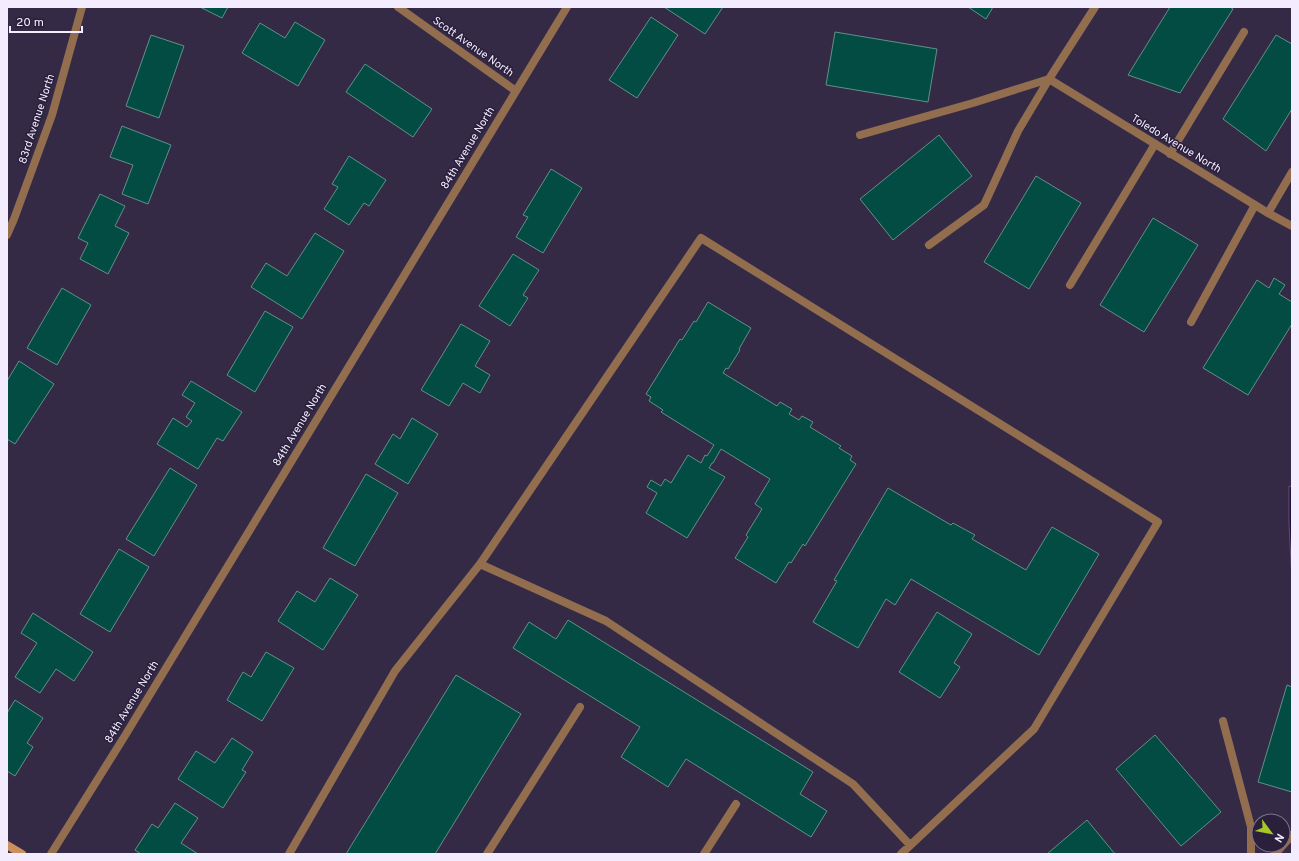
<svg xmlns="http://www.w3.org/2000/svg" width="1299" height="861" viewBox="0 0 1299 861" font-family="Overpass,sans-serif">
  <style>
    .water { fill: #220c39; stroke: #614f74 }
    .building { fill: #024c44; stroke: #629087 }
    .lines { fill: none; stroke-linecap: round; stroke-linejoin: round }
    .lane { stroke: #926e4f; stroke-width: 8 }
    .street { stroke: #926e4f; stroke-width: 8 }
    .secondary { stroke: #ca905d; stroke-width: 8 }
    .labels { text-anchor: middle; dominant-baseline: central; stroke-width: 3; stroke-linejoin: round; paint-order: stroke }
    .street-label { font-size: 11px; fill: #f3ecff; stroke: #2b203c }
  </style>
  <rect width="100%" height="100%" fill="#352a46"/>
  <path class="water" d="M1289,486L1292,487V582L1289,523Z"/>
  <path class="building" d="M200,7H228L222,18Z
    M664,7H723L705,34Z
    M968,7H993L986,19Z
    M1170,7H1230L1233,9L1180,93L1128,75Z
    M651,17L678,35L637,98L609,80Z
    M295,22L325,40L298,86L242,53L260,23L285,38Z
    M835,32L937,49L928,102L826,85Z
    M151,35L184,46L159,118L126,106Z
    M1276,35L1292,44V109L1266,151L1223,119Z
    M365,64L432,109L413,137L346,92Z
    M122,126L171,145L148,204L122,194L133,165L110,157Z
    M939,135L972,176L893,240L860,199Z
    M349,156L386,180L369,206L364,203L349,225L324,209L338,187L332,184Z
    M551,169L582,188L543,253L516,237L528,217L523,215Z
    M1036,176L1081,203L1029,289L984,262Z
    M100,194L125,206L115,226L129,233L108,274L80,259L88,243L78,238Z
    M1153,218L1198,245L1144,332L1100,305Z
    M315,233L344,251L302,319L251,287L266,263L287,276Z
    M513,254L539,270L523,295L528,298L510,326L479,306Z
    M1274,278L1285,285L1279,294L1292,302V324L1248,395L1203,368L1257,280L1269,288Z
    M62,288L91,305L57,365L27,348Z
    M708,302L751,328L739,349L740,350L728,369L726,368L723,373L777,406L780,402L792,409L789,414L799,420L802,416L813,422L810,427L841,446L839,448L852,456L850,460L856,464L805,546L803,544L791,563L789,562L776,583L735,558L748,537L746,535L762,509L755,504L770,479L721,449L713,463H712L709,468L725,477L687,538L646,513L657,493L647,487L651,480L661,486L665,479L671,483L688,455L701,463L705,455L707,456L714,445L661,412L663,410L649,401L651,397L646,394L680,339L682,340L694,321L696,322Z
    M265,311L293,327L255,392L227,375Z
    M461,324L490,341L475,366L490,375L480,393L463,383L449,406L421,390Z
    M19,361L54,384L15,444L7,439V381Z
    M191,381L242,412L223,441L217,438L198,469L157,444L173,418L187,427L192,421L186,417L195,403L182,395Z
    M412,418L438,434L408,484L375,464L393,434L400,439Z
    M170,468L197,485L154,556L126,539Z
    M366,474L398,493L355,566L323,548Z
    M888,488L951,525L953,523L975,535L972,539L1026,570L1052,527L1099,554L1039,655L911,579L895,605L886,599L858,648L813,622L837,581L834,580Z
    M119,549L149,567L110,632L80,614Z
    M330,578L358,595L323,650L278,621L297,591L315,602Z
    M937,612L972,634L954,663L960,667L940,698L899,672Z
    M33,613L93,652L74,681L56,669L40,693L15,677L37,643L21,633Z
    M568,620L813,772L800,794L827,811L811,837L686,759L668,787L621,757L640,727L513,648L529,622L556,639Z
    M266,652L294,668L262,721L227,700L243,672L251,677Z
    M456,675L521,714L435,854H346Z
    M1287,685L1292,687V792L1258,782Z
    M15,700L43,718L27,743L33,747L15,776L7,771V713Z
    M1155,735L1221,812L1181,846L1116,769Z
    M232,738L253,752L242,770L246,772L223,808L178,779L196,751L215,763Z
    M175,803L198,818L181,843L198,854H141L135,850L152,824L158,828Z
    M1087,820L1115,854H1047Z"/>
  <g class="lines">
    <path class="lane" d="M860,135L973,103L1049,79
      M1170,154L1244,32
      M1268,213L1292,172
      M929,245L984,205L1018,131L1049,79
      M1070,285L1155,144
      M1191,322L1255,205
      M480,564L606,621L853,784L910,845
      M1223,721L1251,827V854
      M289,854L395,671L480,564L701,238L1158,522L1034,729L901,854
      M487,854L580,707
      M704,854L736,804
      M1275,854L1292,835"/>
    <path class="street" d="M398,7L516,91
      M1095,7L1049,79L1268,213L1292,226
      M7,235L14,219L52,115L82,7
      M51,854L126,734L567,7"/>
    <path class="secondary" d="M7,845L22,854"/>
  </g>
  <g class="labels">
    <g class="street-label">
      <text transform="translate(473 47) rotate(35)">Scott Avenue North</text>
      <text transform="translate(37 119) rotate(-72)">83rd Avenue North</text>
      <text transform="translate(1176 144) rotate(31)">Toledo Avenue North</text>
      <text transform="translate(468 148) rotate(-59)">84th Avenue North</text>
      <text transform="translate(300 425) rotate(-59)">84th Avenue North</text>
      <text transform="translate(132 702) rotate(-59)">84th Avenue North</text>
    </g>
  </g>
  <rect width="1299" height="861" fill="none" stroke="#f3ecff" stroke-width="16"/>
  <g transform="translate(1271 833) rotate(122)"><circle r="19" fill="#2b203c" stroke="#7b728a"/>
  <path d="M0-3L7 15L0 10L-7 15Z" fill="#a5c822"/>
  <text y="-6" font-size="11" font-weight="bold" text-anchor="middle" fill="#f3ecff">N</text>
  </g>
  <path d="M10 26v6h72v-6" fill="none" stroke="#f3ecff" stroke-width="2"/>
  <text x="16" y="26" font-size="12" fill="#f3ecff" stroke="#2b203c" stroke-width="3" paint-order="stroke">20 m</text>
</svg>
